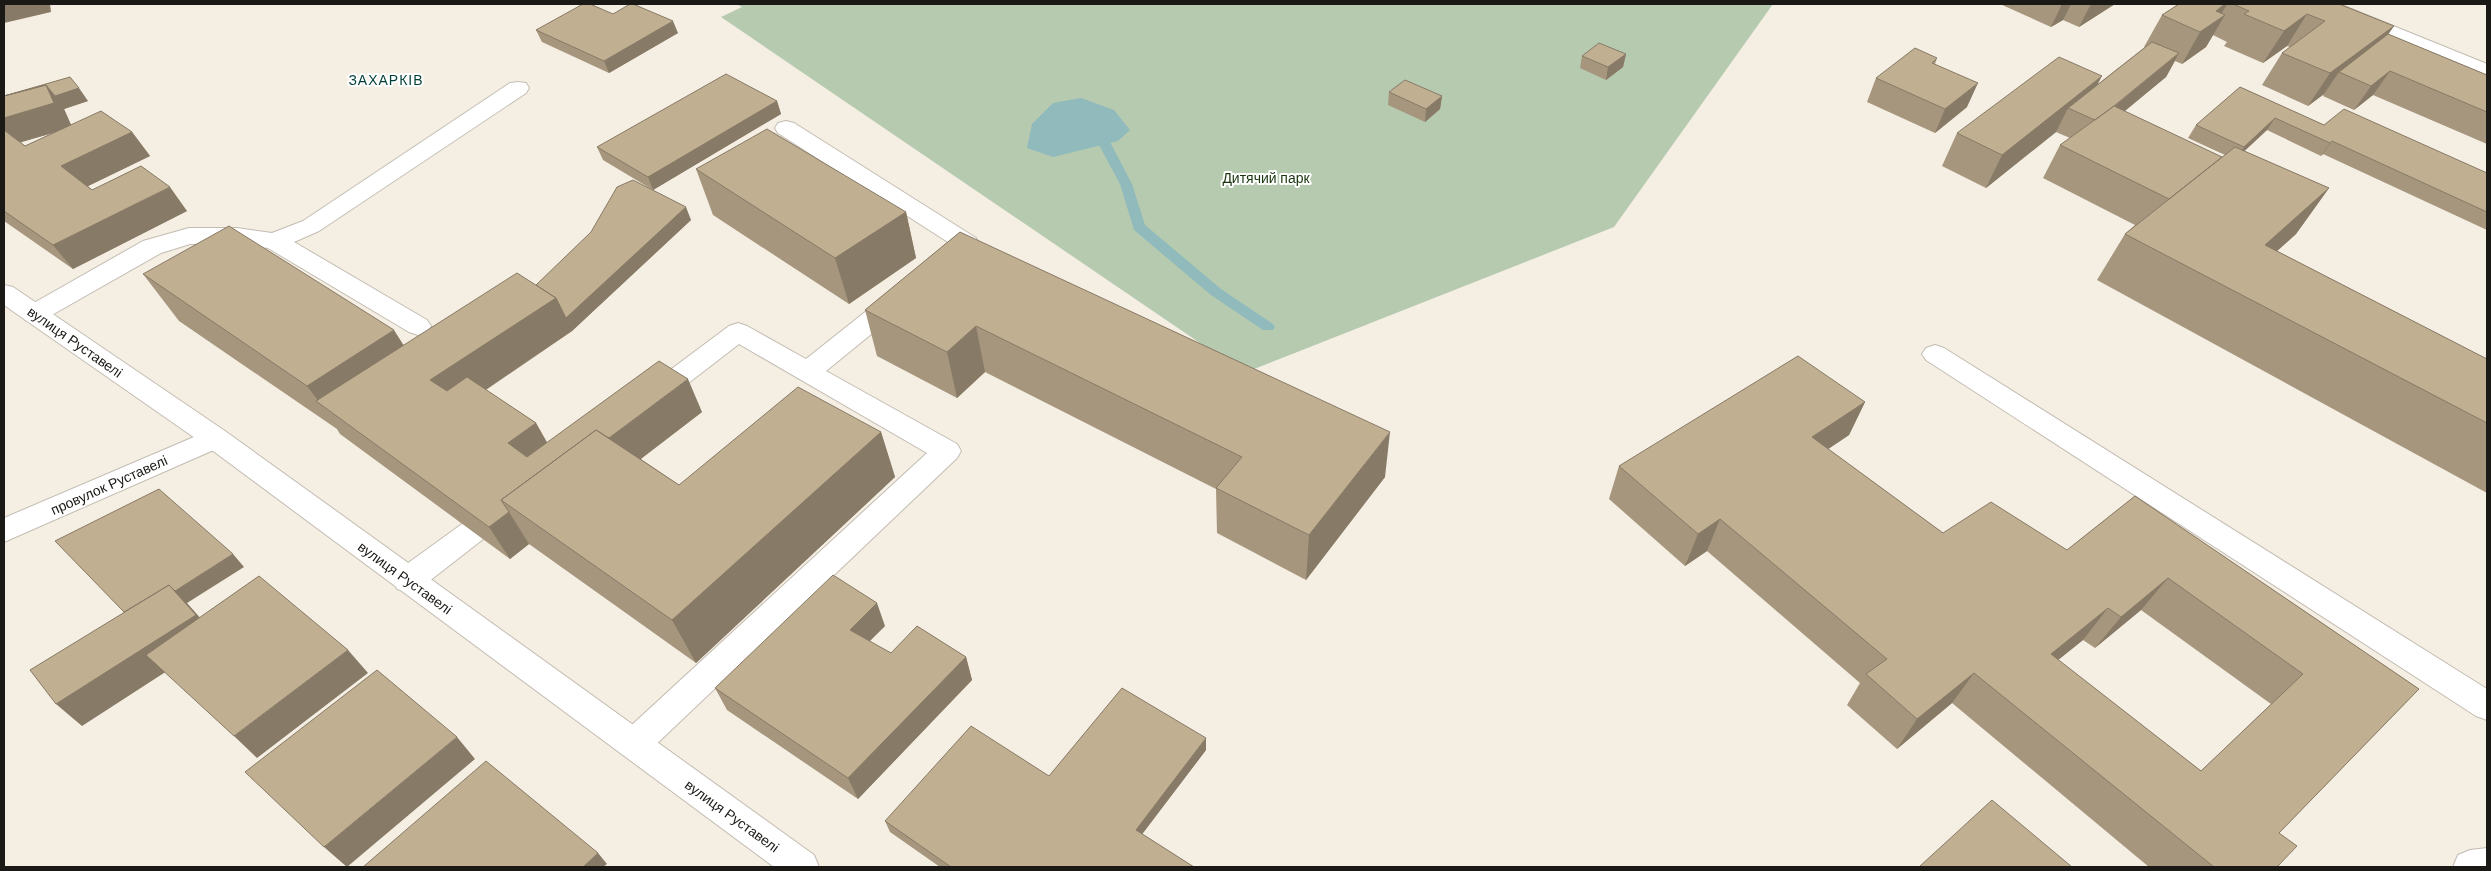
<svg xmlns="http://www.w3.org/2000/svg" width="2491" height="871" viewBox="0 0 2491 871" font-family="'DM Sans',sans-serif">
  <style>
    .green { fill: #b6cab0 }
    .water { fill: #90babc }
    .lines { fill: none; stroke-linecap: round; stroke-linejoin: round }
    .stream { fill: #90babc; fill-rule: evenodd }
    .service-casing { stroke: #c3bcb2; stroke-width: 2 }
    .minor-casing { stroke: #c3bcb2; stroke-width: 2 }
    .tertiary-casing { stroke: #c3bcb2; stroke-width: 2 }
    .secondary-casing { stroke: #c3bcb2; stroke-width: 2 }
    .service { fill: #fff; fill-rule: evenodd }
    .minor { fill: #fff; fill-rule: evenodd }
    .tertiary { fill: #fff; fill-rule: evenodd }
    .secondary { fill: #fff; fill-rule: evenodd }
    .wall { fill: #a6967e; fill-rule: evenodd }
    .shaded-wall { fill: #877a66 }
    .building { fill: #c1af92; stroke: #877a66; fill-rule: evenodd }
    .labels { text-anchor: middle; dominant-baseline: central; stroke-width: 4; stroke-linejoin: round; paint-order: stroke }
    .far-quarter-label { font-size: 14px; letter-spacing: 1px; fill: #003f37; stroke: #fff }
    .park-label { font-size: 14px; fill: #18350d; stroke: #fff }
    .street-label { font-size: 14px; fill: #1b1915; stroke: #fff }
  </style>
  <rect width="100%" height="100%" fill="#f5eee3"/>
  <path class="green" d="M736,4H1773L1614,227L1244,373L721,17L742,7Z"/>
  <path class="water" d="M1081,98L1114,110L1130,130L1118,141L1053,157L1027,148L1032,124L1053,103Z"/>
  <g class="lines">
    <path class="stream" d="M1086,134L1108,139L1110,142L1132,184L1145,225L1221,289L1273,324L1275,327L1273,330H1263L1211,295L1134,230L1120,184L1099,145L1082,141L1080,138Z"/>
    <g class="service-casing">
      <path id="service" d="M518,82L526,83L529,88L526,93L319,231L294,242L427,320L431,326L427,332L418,335L409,332L268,248L237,244H190L161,253L43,320L34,323L25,320L21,314L25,308L143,241L189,228H237L272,233L303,221L510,83Z
        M786,121L794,123L976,238L979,244C971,257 956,268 940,264L937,258L951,244L778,133L775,128L778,123Z
        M898,291L907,293L911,299L907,305L826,371L957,444L961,451L957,458L646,754L634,759L622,754L617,744L622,734L927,453L739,344L660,405L651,408L642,405L638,398L642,391L729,326L738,323L747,326L806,359L889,293Z
        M1935,345L1944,348L2487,689V720L2476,716L1926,360L1922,354L1926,348Z
        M472,520L482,524L487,532L482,540L419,589L408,592L397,589L393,580L397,571L462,524Z"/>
    </g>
    <g class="minor-casing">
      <path id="minor" d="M215,428L225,431L229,438L225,445L4,542V518Z"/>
    </g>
    <g class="tertiary-casing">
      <path id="tertiary" d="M4,285L13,287L225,431L814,855L819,867H774L205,445L4,305Z"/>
    </g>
    <g class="secondary-casing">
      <path id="secondary" d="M2312,4H2339L2487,64V77L2315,8Z
        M2487,848V867H2453L2458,855L2470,850Z"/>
    </g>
    <use href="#service" class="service"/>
    <use href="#minor" class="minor"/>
    <use href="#tertiary" class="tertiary"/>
    <use href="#secondary" class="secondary"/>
  </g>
  <path class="wall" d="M2000,4H2115L2079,27L2063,20L2051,27Z
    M2179,4H2339L2394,26L2388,34L2487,75V144L2373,95L2354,110L2323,96L2324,94L2308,106L2262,85L2282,53L2290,47L2287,46L2263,63L2224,46L2227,42L2213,35L2206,47L2182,64L2175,61L2166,77L2124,111L2222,157L2225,155L2188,138L2196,125L2240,87L2324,125L2487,173V230L2323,154L2321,156L2267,130L2244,151L2329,188L2296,234L2277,251L2487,359V493L2097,280L2125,234L2135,225L2043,178L2060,145L2070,138L2056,132L1986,188L1942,166L1957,133L2098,84L2145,47H2144L2162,15Z
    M613,14L678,33L609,73L542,42L536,30Z
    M1626,54L1623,67L1606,80L1580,68L1582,56Z
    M1937,58L1935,64L1967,107L1935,133L1867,102L1876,78Z
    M1389,92L1442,96L1440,109L1425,122L1388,105Z
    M4,95L88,101L64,109L71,125L132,132L150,156L88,186L92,190L187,211L73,269L4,221ZM54,133L25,146L20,142Z
    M777,101L781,114L653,190L691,220L572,331L486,390L536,423L547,442L702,412L641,459L679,485L881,432L895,477L696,663L529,544L510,559L340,434L337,429L179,321L143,274L404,345L536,285L653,190L603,160L597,147Z
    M696,169L906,212L916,258L849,304L713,215Z
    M960,232L1385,477L1306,580L1217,533L1216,489L985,372L957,398L877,356L865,310Z
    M1865,402L1849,435L1828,449L1943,533L2067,550L2135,496L2419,689L2279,833L2277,867H2149L1952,703L1897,749L1847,705L1860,683L1707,551L1685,566L1609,499L1619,466ZM2141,610L2271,704L2201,771L2058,660L2083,640L2095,648Z
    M885,626L869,641L891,653L966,657L972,680L858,799L727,710L715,688Z
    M1206,750L1142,834L1194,867H940L890,832L885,821L1049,776Z"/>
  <path class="shaded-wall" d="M4,4H50L51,12L4,23Z
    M2062,4H2071L2063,20L2051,27Z
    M2091,4H2115L2079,27Z
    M2225,4H2227L2218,20L2225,15L2206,47L2182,64L2200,32L2216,11Z
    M2307,14L2287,46L2263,63L2284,31Z
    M673,21L678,33L609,73L604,61Z
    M2394,26L2372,58L2339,72L2324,94L2308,106L2330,73Z
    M2179,53L2166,77L2084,145L2097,121Z
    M1626,54L1623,67L1606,80L1608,67Z
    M2390,71L2373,95L2354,110L2371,86Z
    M2102,76L2085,108H2068L2056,132L1986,188L2002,155Z
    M1978,83L1967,107L1935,133L1945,109Z
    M46,85L79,88L88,101L64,109L72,127L12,145L4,135V109Z
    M1442,96L1440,109L1425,122L1426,109Z
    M777,101L781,114L653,190L648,177Z
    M2275,118L2267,130L2236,159L2244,147Z
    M132,132L150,156L80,190L61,166Z
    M2332,141L2323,154L2321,156L2330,143Z
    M170,187L187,211L73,269L53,245Z
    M2329,188L2296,234L2232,291L2265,245Z
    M686,207L691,220L572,331L451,413L430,380Z
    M906,212L916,258L849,304L835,258Z
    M976,326L985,372L957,398L947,352Z
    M394,330L423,376L320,403L307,386Z
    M688,379L702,412L546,531L514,509Z
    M1865,402L1849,435L1797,470L1812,437Z
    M536,423L554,456L527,476L508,443Z
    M881,432L895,477L696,663L672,620Z
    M1390,432L1385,477L1306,580L1309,535Z
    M509,512L529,544L510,559L489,527Z
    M1720,519L1707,551L1685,566L1698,534Z
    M233,554L244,567L187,603L218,638L82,726L56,704L131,619Z
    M2168,578L2141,610L2095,648L2121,617Z
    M877,603L885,626L858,653L850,630Z
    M2108,608L2083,640L2027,685L2051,654Z
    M348,650L368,673L257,758L234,736Z
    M966,657L972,680L858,799L848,778Z
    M1974,673L1952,703L1897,749L1917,719Z
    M457,737L475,759L347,867L324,847Z
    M1206,738V750L1137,841L1136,830Z
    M598,853L607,864L603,867H583Z"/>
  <path class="building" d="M583,4H590L613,14L630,4H633L673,21L604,61L536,30Z
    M2179,4H2225L2216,11L2225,15L2200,32L2162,15Z
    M2233,4H2339L2394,26L2330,73L2282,53L2325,21L2307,14L2284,31L2244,14L2249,11Z
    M2388,34L2487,75V112L2390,71L2371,86L2339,72Z
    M2152,42L2179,53L2114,106L2095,120L2068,108Z
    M1599,43L1626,54L1608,67L1582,56Z
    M1915,48L1937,58L1932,63L1978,83L1945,109L1876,78Z
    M2059,57L2102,76L2002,155L1957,133Z
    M726,74L777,101L648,177L597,147Z
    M70,77L79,88L55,96L46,85L4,96Z
    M1405,80L1442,96L1426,109L1389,92Z
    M46,85L54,103L4,118V96Z
    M2240,87L2324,125L2344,109L2487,173V212L2332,141L2330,143L2275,118L2244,147L2196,125Z
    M2114,106L2222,157L2169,199L2060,145Z
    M101,111L132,132L61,166L92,190L141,166L170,187L53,245L4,211V130L25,146Z
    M767,129L906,212L835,258L696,169Z
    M2235,147L2329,188L2265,245L2487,359V423L2125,234Z
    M633,180L686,207L566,318L556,298L536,285L591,232L617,187Z
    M229,226L394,330L307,386L143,274Z
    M960,232L1390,432L1309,535L1216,488L1242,457L976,326L947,352L865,310Z
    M517,273L556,298L430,380L447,391L467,377L536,423L508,443L527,457L659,361L688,379L609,438L596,430L501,500L509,512L489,527L316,401Z
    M1798,356L1865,402L1812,437L1943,533L1991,502L2067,550L2135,496L2419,689L2279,833L2297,846L2277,867H2214L1974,673L1917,719L1866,674L1887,659L1720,519L1698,534L1619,466ZM2168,578L2303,674L2201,771L2051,654L2108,608L2121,617Z
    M798,387L881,432L672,620L501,500L596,430L679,485Z
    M159,489L233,554L175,591L169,585L124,612L55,541Z
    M833,575L877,603L850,630L891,653L917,626L966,657L848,778L715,688Z
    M259,576L348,650L234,736L146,655Z
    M169,585L196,615L56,704L30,670Z
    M377,670L457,737L324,847L245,772Z
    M1122,688L1206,738L1136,830L1194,867H951L885,821L971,726L1049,776Z
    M486,761L598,853L583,867H363Z
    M1992,800L2072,867H1919Z"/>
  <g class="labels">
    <g class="far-quarter-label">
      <text x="386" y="80">ЗАХАРКІВ</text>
    </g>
    <g class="park-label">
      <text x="1266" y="178">Дитячий парк</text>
    </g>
    <g class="street-label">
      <text transform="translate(75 342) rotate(35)">вулиця Руставелі</text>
      <text transform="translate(109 485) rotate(-24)">провулок Руставелі</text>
      <text transform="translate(405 578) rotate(36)">вулиця Руставелі</text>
      <text transform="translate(732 816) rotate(36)">вулиця Руставелі</text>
    </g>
  </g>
  <rect width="2491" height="871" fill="none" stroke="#1b1915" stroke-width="10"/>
</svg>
